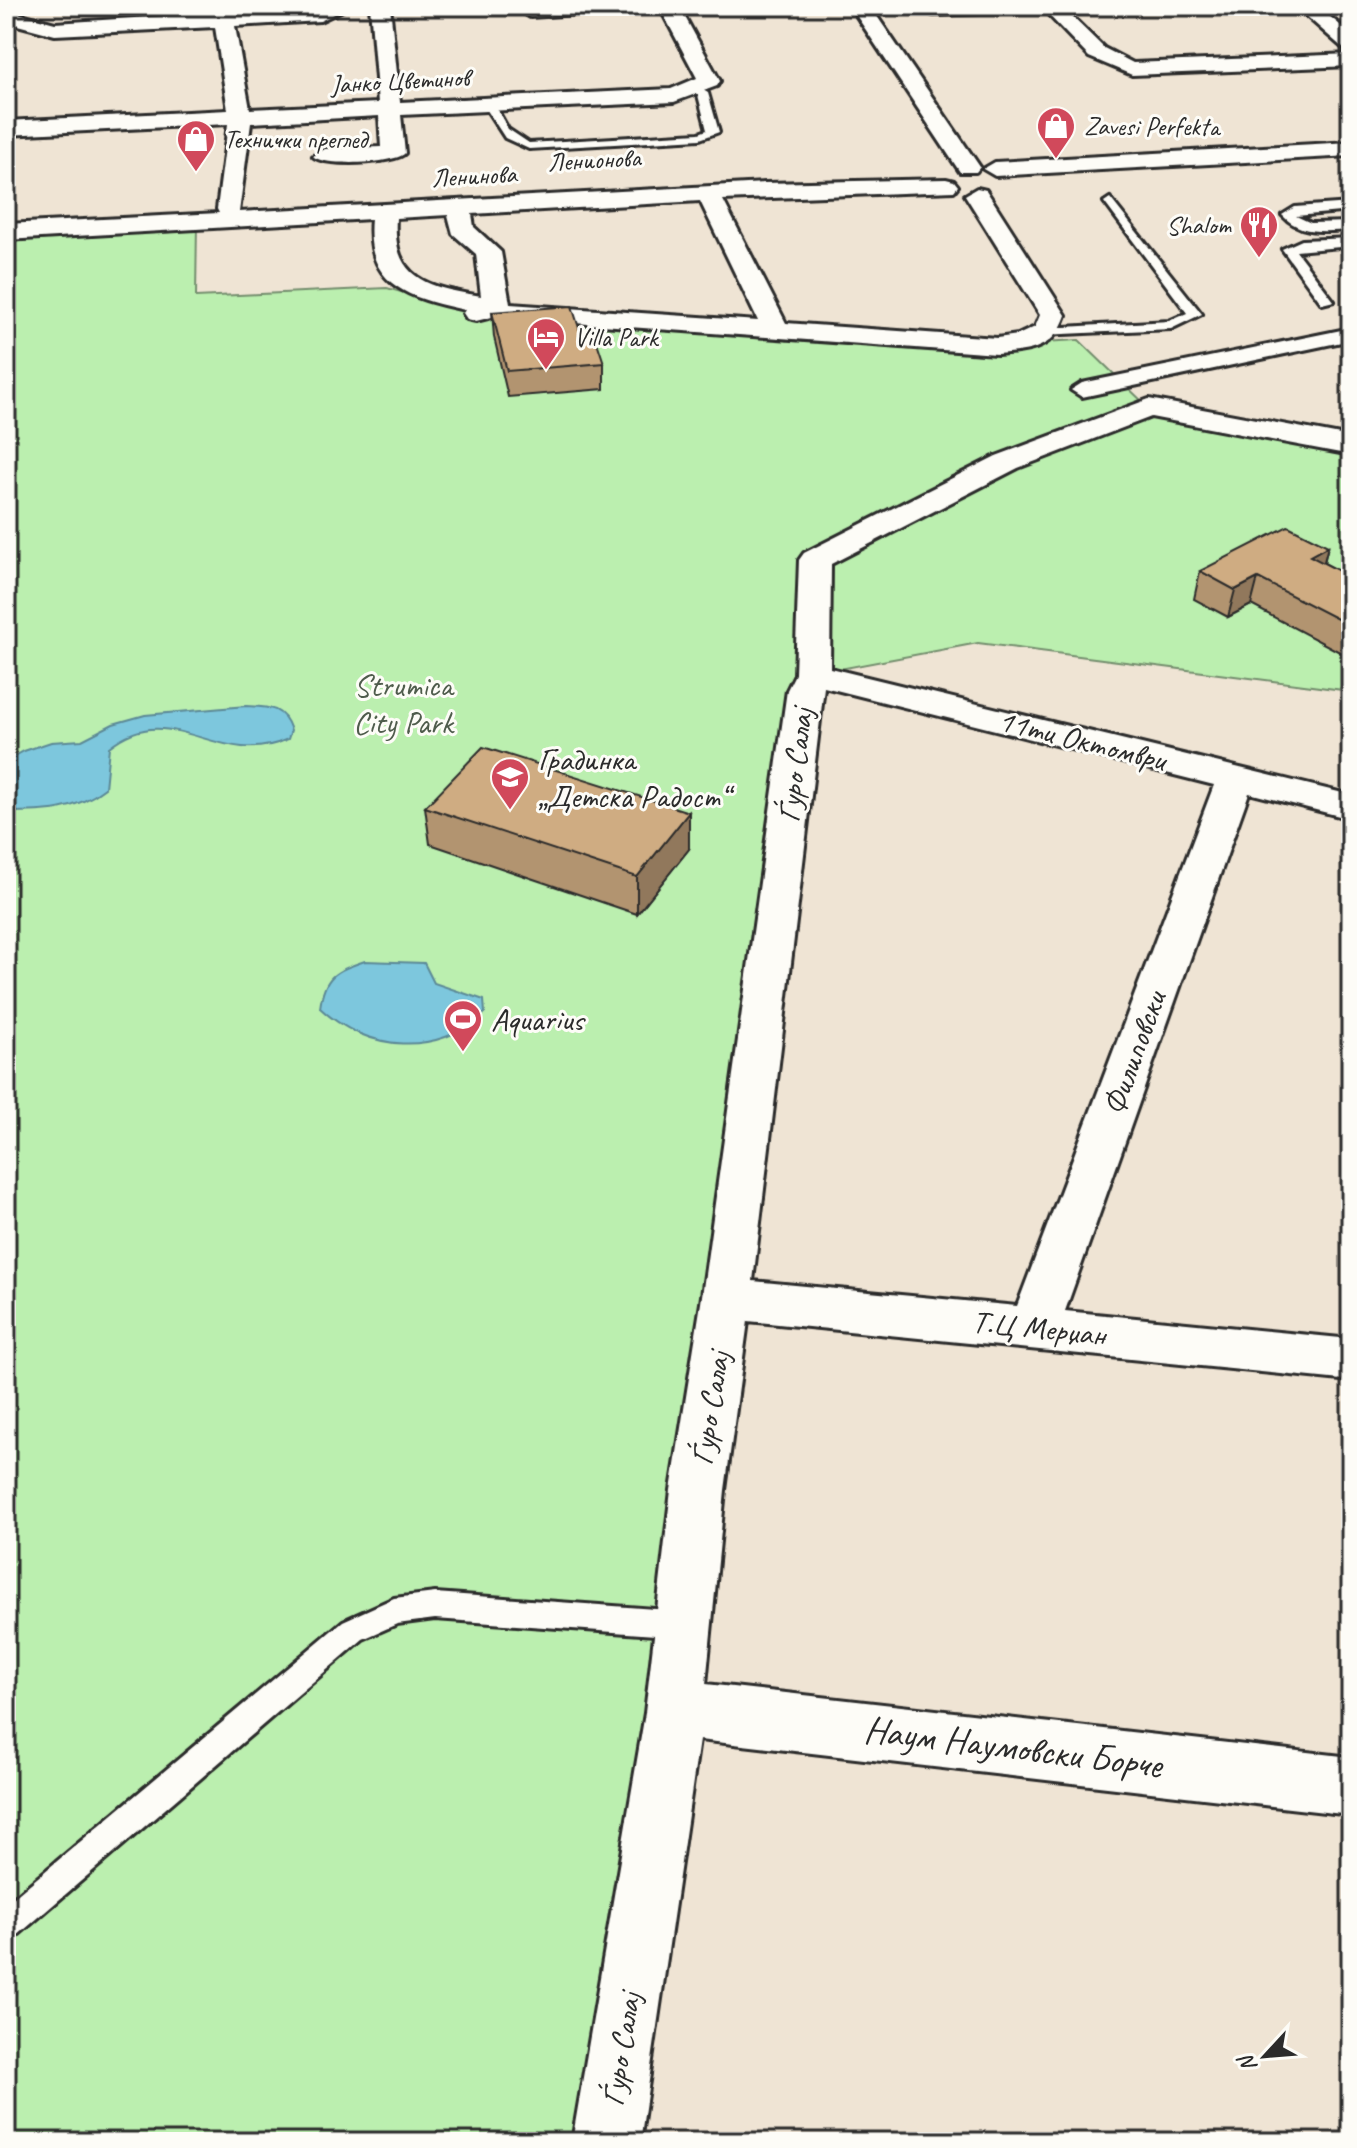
<svg xmlns="http://www.w3.org/2000/svg" width="1357" height="2148" viewBox="0 0 1357 2148" font-family="Caveat,sans-serif">
  <style>
    .green { fill: #bbefaf; stroke: #738d6d; stroke-width: 2 }
    .water { fill: #7dc7dd; stroke: #5c8996; stroke-width: 2 }
    .lines { fill: none; stroke-linecap: round; stroke-linejoin: round }
    .service-casing { stroke: #2b2b2b; stroke-width: 6 }
    .pedestrian-casing { stroke: #2b2b2b; stroke-width: 6 }
    .minor-casing { stroke: #2b2b2b; stroke-width: 6 }
    .service { fill: #fdfcf7; fill-rule: evenodd }
    .pedestrian { fill: #fdfcf7; fill-rule: evenodd }
    .minor { fill: #fdfcf7; fill-rule: evenodd }
    .wall { fill: #b29470; stroke: #2b2b2b; stroke-width: 2 }
    .shaded-wall { fill: #91785b; stroke: #2b2b2b; stroke-width: 2 }
    .building { fill: #cfac82; stroke: #2b2b2b; stroke-width: 2 }
    .labels { text-anchor: middle; dominant-baseline: central; stroke-width: 6; stroke-linejoin: round; paint-order: stroke }
    .far-street-label { font-size: 26px; fill: #2b2b2b; stroke: #fdfcf7 }
    .far-poi-label { font-size: 26px; fill: #2b2b2b; stroke: #fdfcf7; text-anchor: start }
    .park-label { font-size: 32px; fill: #4f5c4c; stroke: #fdfcf7 }
    .street-label { font-size: 32px; fill: #2b2b2b; stroke: #fdfcf7 }
    .poi-label { font-size: 32px; fill: #2b2b2b; stroke: #fdfcf7; text-anchor: start }
    .near-street-label { font-size: 38px; fill: #2b2b2b; stroke: #fdfcf7 }
  </style>
  <rect width="100%" height="100%" fill="#efe4d4"/>
  <filter id="ink" filterUnits="userSpaceOnUse"><feTurbulence type="fractalNoise" baseFrequency=".0125" numOctaves="2"/><feDisplacementMap in="SourceGraphic" scale="16" xChannelSelector="R" yChannelSelector="G"/><feConvolveMatrix kernelMatrix="1 2 1 2 8 2 1 2 1" color-interpolation-filters="sRGB"/></filter>
  <g filter="url(#ink)">
    <path class="green" d="M197,221L196,297L387,288L476,313L1024,343L1079,340L1149,408L1351,446V691L978,643L813,674L581,2142H6V232Z"/>
    <path class="water" d="M246,706C268,707 283,706 291,730L288,739C217,771 172,696 109,747L105,788C75,812 43,812 6,812V761L24,751L51,742L82,740L113,724L145,715Z
      M365,961L424,963L434,983L484,1000L485,1013C437,1057 367,1052 320,1008C324,976 335,971 365,961Z"/>
    <g class="lines">
      <g class="service-casing">
        <path id="service" d="M647,6L675,8L530,17L525,14Z
          M696,86L708,93L719,132L700,139L529,149L505,138L483,104L493,102L508,129L529,143L699,133L707,130L698,95L691,89Z
          M1110,198L1202,314L1171,329L1042,335L1040,332L1047,328L1169,321L1187,313L1104,202Z
          M1351,203V211L1296,216L1311,223L1351,222V230C1326,231 1301,236 1282,215L1295,207Z
          M1351,238V246L1296,251L1334,301L1322,304L1282,249L1302,240Z
          M435,1593L683,1611L693,1615L697,1624L693,1633L683,1637L435,1619L397,1624L363,1639L17,1936L6,1941V1904L343,1621L394,1598Z"/>
      </g>
      <g class="pedestrian-casing">
        <path id="pedestrian" d="M1351,328V340L1082,397L1071,390L1082,383Z"/>
      </g>
      <g class="minor-casing">
        <path id="minor" d="M324,6H351L320,21L235,26L250,109L378,103L370,6H390L400,102L671,89L697,78L659,6H679L720,81L717,86L674,102L401,115L405,153C396,164 322,167 313,156L325,149L381,147L379,116L251,123L239,212L765,183L946,179L954,181L958,186L954,191L723,200L786,323L997,338L1018,335L1035,327L1040,315L965,195L977,188L986,190L1066,315C1054,350 1030,351 997,354L492,317L476,321L467,319L463,313L465,310C409,298 365,286 371,219L6,240V224L219,213L217,209L228,124L6,135V121L228,110L215,27L55,35L6,22V10L55,23ZM700,201L758,321L510,304L501,252L474,227L472,214ZM448,215L453,234L476,254L481,296C428,287 392,280 396,218Z
          M850,6H870L980,167L976,172H960Z
          M926,6H1015L1005,12L934,15L927,13Z
          M1040,6H1061L1104,48L1133,63L1351,54V66L1132,75L1089,57Z
          M1295,6H1317L1351,34V51L1344,49Z
          M1351,142V156L995,176L983,169L995,162Z
          M1149,399L1351,437V455L1151,417L1018,468L831,564L830,668L1351,795V819L1249,793L1065,1311L1351,1339V1381L748,1321L725,1490L706,1684L1351,1757V1815L699,1740L640,2142H572L645,1713L671,1490L701,1303L787,690L795,674L799,560L804,553L996,456ZM824,687L1214,785L1017,1306L753,1281Z"/>
      </g>
      <use href="#service" class="service"/>
      <use href="#pedestrian" class="pedestrian"/>
      <use href="#minor" class="minor"/>
    </g>
    <path class="wall" d="M492,312L580,331L604,363V389L508,397L494,337Z
      M1328,546L1324,563L1351,577V658L1251,605L1228,617L1194,599L1200,571Z
      M425,807L689,849L637,914L430,844Z"/>
    <path class="shaded-wall" d="M1328,546L1321,573L1310,556Z
      M1258,578L1251,605L1228,617L1235,590Z
      M689,812V849L637,914V877Z"/>
    <path class="building" d="M572,306L580,331L593,330L604,363L507,371L492,312Z
      M1288,526L1328,546L1310,556L1351,577V626L1258,578L1235,590L1200,571Z
      M483,747L689,812L637,877L425,807Z"/>
  </g>
  <defs>
    <g id="shop-pin" transform="scale(2)"><path d="M0 17L-7.5 6A9.5 9.5 0 1 1 7.5 6Z" fill="#d1495b" stroke="#fdfcf7"/><path d="M-5-2.5h2.3a2.7 3.5 0 0 1 5.4 0H5L5.5 6h-11ZM-1.5-2.5h3a1.5 2.3 0 0 0-3 0Z" fill="#fff"/></g>
    <g id="restaurant-pin" transform="scale(2)"><path d="M0 17L-7.5 6A9.5 9.5 0 1 1 7.5 6Z" fill="#d1495b" stroke="#fdfcf7"/><path d="M-5-6h1v4h1v-4h1v4h1v-4h1v5L-1.5 .5V6h-2V.5L-5-1ZM5-6V6H3V1.5H1.5Q1.5-4 5-6Z" fill="#fff"/></g>
    <g id="hotel-pin" transform="scale(2)"><path d="M0 17L-7.5 6A9.5 9.5 0 1 1 7.5 6Z" fill="#d1495b" stroke="#fdfcf7"/><path d="M-6-4.5h1.5V1H6V5H4.5V3h-9V5H-6ZM-4 0a1.8 1.8 0 1 1 3.6 0ZM.5 0V-2.5h3Q6-2.5 6 0Z" fill="#fff"/></g>
    <g id="school-pin" transform="scale(2)"><path d="M0 17L-7.5 6A9.5 9.5 0 1 1 7.5 6Z" fill="#d1495b" stroke="#fdfcf7"/><path d="M0-5L7-2L0 1L-7-2ZM-4 1L0 2.5L4 1V4Q0 6-4 4Z" fill="#fff"/></g>
    <g id="stadium-pin" transform="scale(2)"><path d="M0 17L-7.5 6A9.5 9.5 0 1 1 7.5 6Z" fill="#d1495b" stroke="#fdfcf7"/><path d="M0-5a6.5 5 0 1 0 0 10a6.5 5 0 1 0 0-10ZM-3.5-1.8h7v3.6h-7Z" fill="#fff"/></g>
  </defs>
  <g fill-rule="evenodd">
    <use href="#shop-pin" x="1056" y="126"/>
    <use href="#shop-pin" x="196" y="139"/>
    <use href="#restaurant-pin" x="1259" y="225"/>
    <use href="#hotel-pin" x="546" y="337"/>
    <use href="#school-pin" x="510" y="777"/>
    <use href="#stadium-pin" x="463" y="1019"/>
  </g>
  <g class="labels">
    <g class="far-street-label">
      <text transform="translate(400 81) rotate(-3)">Јанко Цветинов</text>
      <text transform="translate(594 160) rotate(-3)">Ленионова</text>
      <text transform="translate(474 176) rotate(-3)">Ленинова</text>
    </g>
    <g class="far-poi-label">
      <text x="1084" y="126">Zavesi Perfekta</text>
      <text x="224" y="139">Технички преглед</text>
      <text x="1231" y="225" text-anchor="end">Shalom</text>
      <text x="574" y="337">Villa Park</text>
    </g>
    <g class="park-label">
      <text x="403" y="685">Strumica<tspan x="403" dy="37">City Park</tspan></text>
    </g>
    <g class="street-label">
      <text transform="translate(1082 740) rotate(14)">11ти Октомври</text>
      <text transform="translate(795 765) rotate(-83)">Ѓуро Салај</text>
      <text transform="translate(1134 1053) rotate(-70)">Филиповски</text>
      <text transform="translate(1039 1328) rotate(6)">Т.Ц Мерџан</text>
      <text transform="translate(710 1408) rotate(-81)">Ѓуро Салај</text>
      <text transform="translate(621 2049) rotate(-81)">Ѓуро Салај</text>
    </g>
    <g class="poi-label">
      <text x="538" y="759">Градинка<tspan x="538" dy="37">„Детска Радост“</tspan></text>
      <text x="491" y="1019">Aquarius</text>
    </g>
    <g class="near-street-label">
      <text transform="translate(1013 1747) rotate(7)">Наум Наумовски Борче</text>
    </g>
  </g>
  <rect width="1357" height="2148" fill="none" stroke="#fdfcf7" stroke-width="32"/>
  <rect x="16" y="16" width="1325" height="2116" fill="none" stroke="#2b2b2b" stroke-width="3" filter="url(#ink)"/>
  <g transform="translate(1265 2056) rotate(244)" stroke="#fdfcf7" stroke-width="6" paint-order="stroke">
  <path d="M0-6L14 30L0 20L-14 30Z" fill="#2b2b2b"/>
  <text y="-12" font-size="22" font-weight="bold" text-anchor="middle" fill="#2b2b2b">N</text>
  </g>
</svg>
